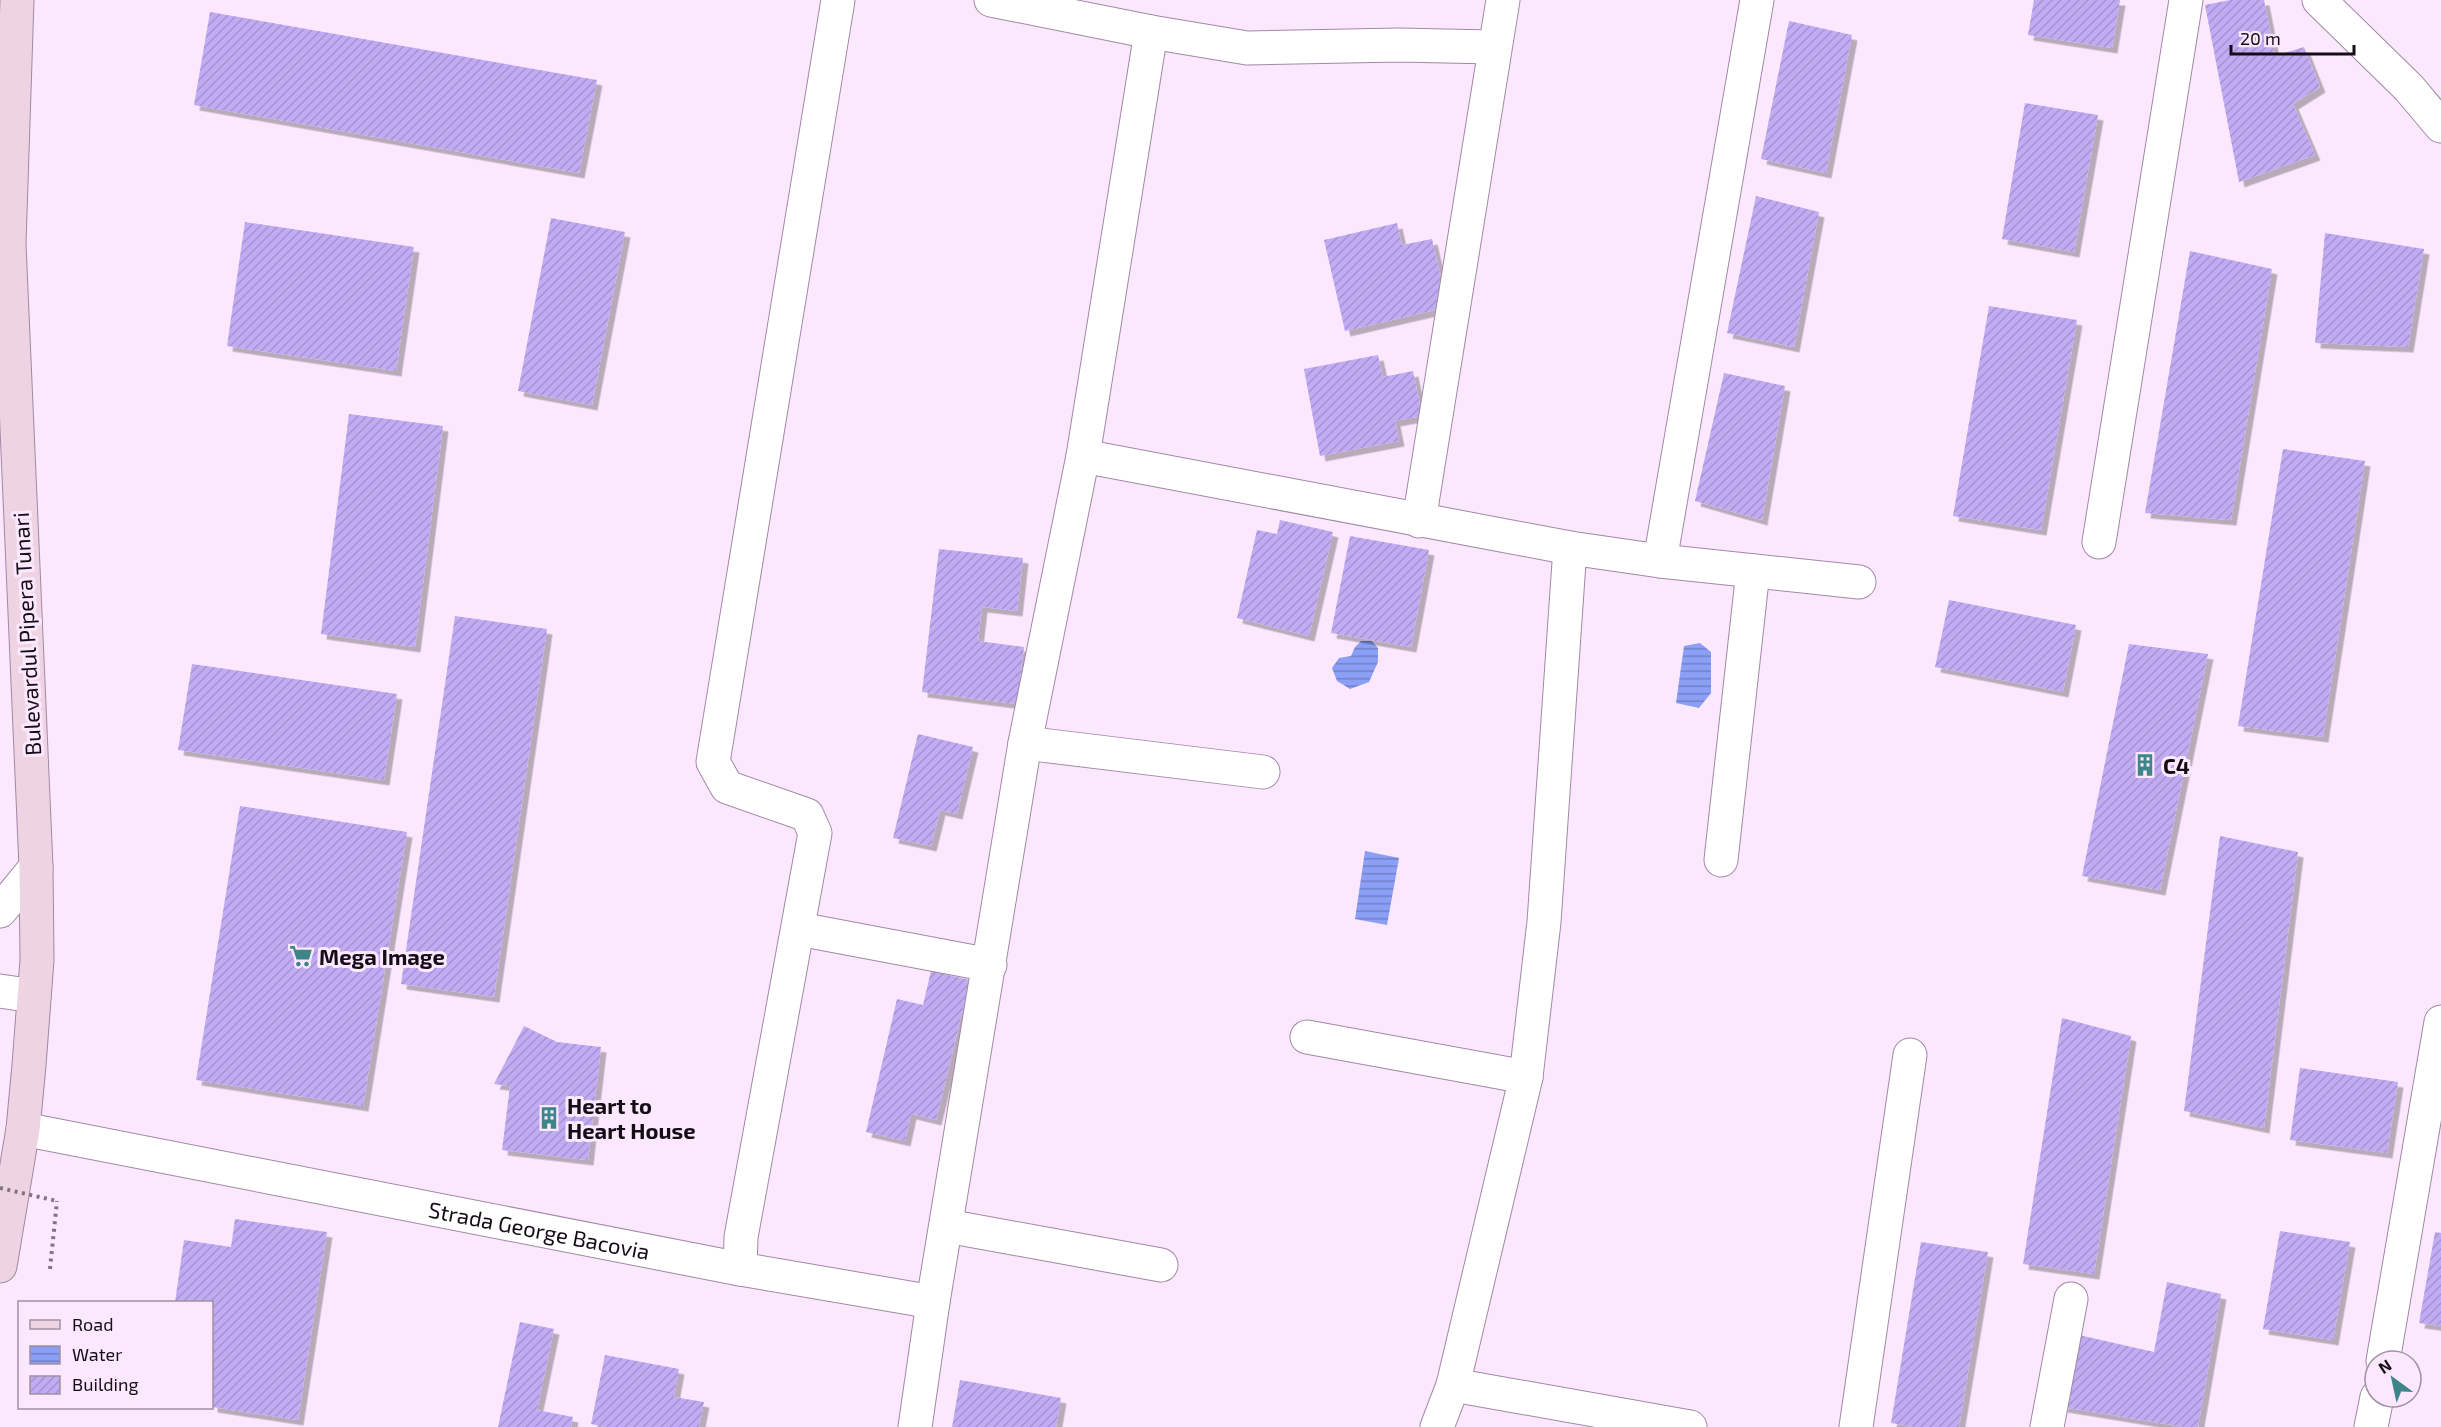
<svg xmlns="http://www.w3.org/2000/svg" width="2441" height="1427" viewBox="0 0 2441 1427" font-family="'Exo 2',sans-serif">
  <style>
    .water { fill: url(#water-rules) }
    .building { fill: url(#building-hatch); filter: url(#shadow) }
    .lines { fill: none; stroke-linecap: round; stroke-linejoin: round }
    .minor-casing { stroke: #a089a3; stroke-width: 35 }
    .secondary-casing { stroke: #a089a3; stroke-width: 35 }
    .path { stroke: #817383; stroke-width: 4; stroke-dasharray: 3 4.5; stroke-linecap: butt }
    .minor { stroke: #fff; stroke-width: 33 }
    .secondary { stroke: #eed4e2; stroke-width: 33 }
    .path-bridge { stroke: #817383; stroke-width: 4; stroke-dasharray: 3 4.5; stroke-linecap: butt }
    .labels { text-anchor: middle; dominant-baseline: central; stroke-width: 6; stroke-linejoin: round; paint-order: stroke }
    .street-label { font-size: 22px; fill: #150d16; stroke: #fce8fe }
    .poi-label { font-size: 22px; font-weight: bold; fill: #150d16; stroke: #fce8fe; text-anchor: start }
  </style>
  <defs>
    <pattern id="water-rules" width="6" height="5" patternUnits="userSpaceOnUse" patternTransform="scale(1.5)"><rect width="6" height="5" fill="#8c9ff6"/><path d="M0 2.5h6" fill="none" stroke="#7180c6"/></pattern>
    <pattern id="building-hatch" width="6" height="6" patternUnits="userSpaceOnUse" patternTransform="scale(1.5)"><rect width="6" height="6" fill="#c1acf3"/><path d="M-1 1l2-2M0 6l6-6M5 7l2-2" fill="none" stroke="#a593d0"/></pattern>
    <filter id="shadow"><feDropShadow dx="5.5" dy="5.5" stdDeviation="0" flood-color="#0004"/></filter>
  </defs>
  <rect width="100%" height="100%" fill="#fce8fe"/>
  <path class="water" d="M1361,641H1372L1378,648V662L1369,682L1350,689L1337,681L1332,668L1339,658L1351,656L1355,647Z
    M1700,643L1711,652V693L1699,708L1676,703L1684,646Z
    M1365,851L1399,858L1387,925L1355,919Z"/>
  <path class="building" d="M2034,0H2120L2112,48L2028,35Z
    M2230,0H2264L2275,56L2304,47L2320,87L2293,104L2315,155L2239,182L2205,5Z
    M210,12L597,80L579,173L194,105Z
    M1789,21L1852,35L1826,173L1761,159Z
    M2025,103L2098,115L2074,252L2002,239Z
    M1756,196L1819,212L1794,347L1727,333Z
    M551,218L625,232L592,405L518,391Z
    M245,222L414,247L396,371L227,346Z
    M1397,223L1402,245L1432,239L1448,307L1345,331L1324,240Z
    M2325,233L2424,249L2408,347L2315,343Z
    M2190,251L2272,269L2231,520L2145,513Z
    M1989,306L2077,320L2041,530L1953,516Z
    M1378,355L1383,377L1413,371L1422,416L1395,421L1399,441L1320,456L1304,369Z
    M1724,373L1785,386L1762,520L1695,501Z
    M349,414L443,426L415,647L321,634Z
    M2283,449L2365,461L2323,737L2238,726Z
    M1280,520L1333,532L1309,636L1237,618L1257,530L1277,534Z
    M1350,536L1429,550L1411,647L1331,633Z
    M939,549L1023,558L1017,611L982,607L978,641L1024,647L1017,704L922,692Z
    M1949,600L2076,625L2063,692L1935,667Z
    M455,616L547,629L494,997L401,984Z
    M2129,644L2208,654L2160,890L2082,876Z
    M192,664L397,694L384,780L178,750Z
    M918,734L973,747L957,814L940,810L931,846L893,838Z
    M240,806L407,832L363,1106L196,1080Z
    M2220,836L2298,852L2264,1128L2184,1111Z
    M931,971L970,980L936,1120L911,1114L905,1141L866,1132L897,999L923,1005Z
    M2062,1018L2131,1036L2094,1274L2023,1264Z
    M524,1026L557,1042L601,1047L588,1160L502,1150L510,1086L494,1084Z
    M2300,1068L2398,1082L2387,1153L2290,1140Z
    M235,1219L327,1232L298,1420L212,1407V1302H175L184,1240L231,1247Z
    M2280,1231L2350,1242L2333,1340L2263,1329Z
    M2435,1232L2441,1233V1326L2419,1323Z
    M1921,1242L1988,1252L1959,1427H1914L1891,1423Z
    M2167,1282L2221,1294L2198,1427H2185L2062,1407L2079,1335L2154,1352Z
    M520,1322L554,1329L537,1410L573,1417L571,1427H498Z
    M605,1355L679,1369L674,1397L704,1402L699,1427H606L591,1424Z
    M960,1380L1061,1398L1056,1427H952Z"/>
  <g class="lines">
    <g class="minor-casing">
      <g id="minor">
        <path d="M991,0L1151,32L1247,48L1399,45L1493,47"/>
        <path d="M2319,0L2409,88L2441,126"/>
        <path d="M1083,456L1570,548L1660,561L1859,582"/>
        <path d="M1419,521L1503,0"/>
        <path d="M2099,542L2186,0"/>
        <path d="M1660,561L1757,0"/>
        <path d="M1025,743L1263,772"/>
        <path d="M1721,860L1753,571"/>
        <path d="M0,911L36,867"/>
        <path d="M799,929L990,965"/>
        <path d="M0,991L34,996"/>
        <path d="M1307,1037L1526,1077"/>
        <path id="s1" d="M23,1129L740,1269L933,1302"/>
        <path d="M947,1226L1161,1265"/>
        <path d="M740,1269L741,1237L815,833L807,815L727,787L713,762L838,0"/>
        <path d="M2383,1361L2441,1022"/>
        <path d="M1453,1385L1690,1427"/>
        <path d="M915,1427L933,1302L1025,743L1083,456L1151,32"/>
        <path d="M1437,1427L1453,1385L1526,1077L1544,922L1570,548"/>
        <path d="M1856,1427L1910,1055"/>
        <path d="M2047,1427L2071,1299"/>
        <path d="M2371,1427L2377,1397"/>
      </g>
    </g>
    <g class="secondary-casing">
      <path id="secondary" d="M0,1266L23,1129L29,1065L37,960L36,867L9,244L17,0"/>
    </g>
    <path class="path" d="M50,1269L57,1201"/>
    <use href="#minor" class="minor"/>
    <use href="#secondary" class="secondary"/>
    <path class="path-bridge" d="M0,1188L57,1201"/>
  </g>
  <defs>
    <g id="building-bare" transform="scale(1.8)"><path d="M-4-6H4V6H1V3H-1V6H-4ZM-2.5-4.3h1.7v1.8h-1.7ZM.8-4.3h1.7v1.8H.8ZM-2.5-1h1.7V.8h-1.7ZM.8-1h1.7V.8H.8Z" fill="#3d8589" stroke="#fce8fe" stroke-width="2.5" paint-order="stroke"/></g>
    <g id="supermarket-bare" transform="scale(1.8)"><path d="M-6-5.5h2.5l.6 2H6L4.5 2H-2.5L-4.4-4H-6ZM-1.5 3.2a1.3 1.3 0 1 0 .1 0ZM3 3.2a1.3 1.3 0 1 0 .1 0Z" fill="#3d8589" stroke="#fce8fe" stroke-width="2.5" paint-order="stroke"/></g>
  </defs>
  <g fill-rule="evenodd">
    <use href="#building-bare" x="2145" y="765"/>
    <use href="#supermarket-bare" x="301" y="956"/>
    <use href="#building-bare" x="549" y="1118"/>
  </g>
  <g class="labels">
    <g class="street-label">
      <text transform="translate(26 634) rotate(-93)">Bulevardul Pipera Tunari</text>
      <text stroke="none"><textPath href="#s1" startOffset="526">Strada George Bacovia</textPath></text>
    </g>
    <g class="poi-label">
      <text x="2163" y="765">C4</text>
      <text x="319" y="956">Mega Image</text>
      <text x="567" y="1105">Heart to<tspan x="567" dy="25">Heart House</tspan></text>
    </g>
  </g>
  <rect x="18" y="1301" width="195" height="108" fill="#fce8fe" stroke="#a090a1" stroke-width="1.5"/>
  <rect x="30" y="1320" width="30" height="9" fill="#eed4e2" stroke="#a090a1" stroke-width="1.5"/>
  <text x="72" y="1331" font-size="18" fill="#150d16">Road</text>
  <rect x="30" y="1346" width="30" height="18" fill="url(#water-rules)" stroke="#a090a1" stroke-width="1.5"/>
  <text x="72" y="1361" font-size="18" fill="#150d16">Water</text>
  <rect x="30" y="1376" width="30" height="18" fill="url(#building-hatch)" stroke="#a090a1" stroke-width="1.5"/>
  <text x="72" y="1391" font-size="18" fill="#150d16">Building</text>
  <g transform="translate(2393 1379) rotate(327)"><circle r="28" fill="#fce8fe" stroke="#a090a1" stroke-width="1.5"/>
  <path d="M0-4.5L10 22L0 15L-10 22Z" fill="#3d8589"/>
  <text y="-9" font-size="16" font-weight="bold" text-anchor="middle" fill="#150d16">N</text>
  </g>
  <path d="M2231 45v9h123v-9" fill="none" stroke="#150d16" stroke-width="3"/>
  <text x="2240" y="45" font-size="18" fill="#150d16" stroke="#fce8fe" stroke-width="4.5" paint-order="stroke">20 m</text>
</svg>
